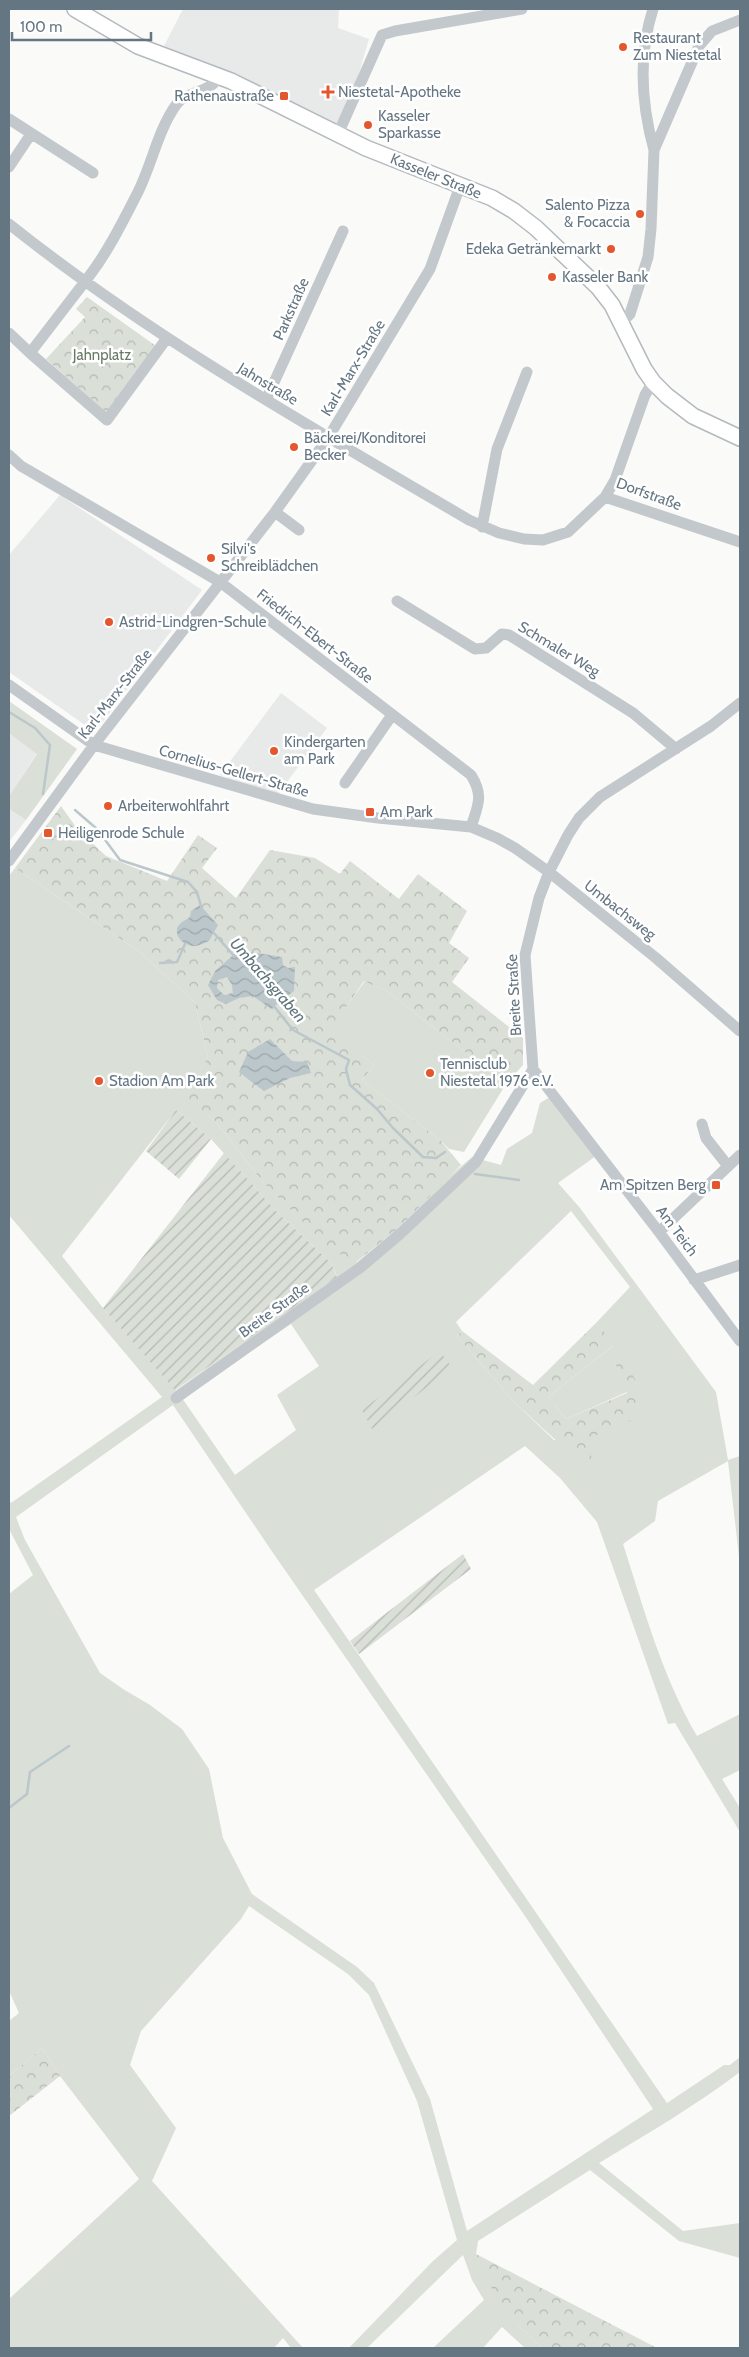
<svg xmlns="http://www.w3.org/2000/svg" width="749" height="2357" viewBox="0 0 749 2357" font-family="Cabin,sans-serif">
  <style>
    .built { fill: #e8e9e9 }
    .grass { fill: #dadfd7; fill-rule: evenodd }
    .forest { fill: url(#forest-crowns) }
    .garden { fill: url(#garden-furrows) }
    .water { fill: url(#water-waves); fill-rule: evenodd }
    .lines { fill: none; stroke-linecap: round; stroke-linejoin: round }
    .stream { stroke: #bbc7cb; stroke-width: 2.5 }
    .secondary-casing { stroke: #b3babf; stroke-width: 18 }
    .minor { stroke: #c3c8cc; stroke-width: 11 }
    .secondary { stroke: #fff; stroke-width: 15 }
    .poi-dot { fill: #e4572e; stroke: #fff; stroke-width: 2 }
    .labels { text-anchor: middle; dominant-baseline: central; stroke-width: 5; stroke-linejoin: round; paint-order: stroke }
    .poi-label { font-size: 15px; fill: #657683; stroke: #fff; text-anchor: start }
    .street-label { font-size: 15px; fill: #657683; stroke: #fff }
    .park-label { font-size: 15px; fill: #687a64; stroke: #fff }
    .water-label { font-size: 16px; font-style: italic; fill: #60757c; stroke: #fff }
  </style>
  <defs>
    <pattern id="forest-crowns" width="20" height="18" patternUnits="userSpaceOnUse" patternTransform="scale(1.25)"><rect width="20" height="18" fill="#dadfd7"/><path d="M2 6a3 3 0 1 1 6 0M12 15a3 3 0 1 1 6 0" fill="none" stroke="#b4b9b4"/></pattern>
    <pattern id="garden-furrows" width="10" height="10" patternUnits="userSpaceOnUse" patternTransform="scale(1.25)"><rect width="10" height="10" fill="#dadfd7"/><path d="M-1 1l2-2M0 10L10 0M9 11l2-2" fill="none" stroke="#b4b9b4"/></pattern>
    <pattern id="water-waves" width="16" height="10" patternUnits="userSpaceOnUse" patternTransform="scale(1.25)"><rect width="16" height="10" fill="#bbc7cb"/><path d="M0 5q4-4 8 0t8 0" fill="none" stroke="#9ca6aa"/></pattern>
  </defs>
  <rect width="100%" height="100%" fill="#fafaf8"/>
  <path class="built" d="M183,9H339L338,28L369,39L356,83L339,125L164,46Z
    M60,495L202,590L95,732L9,672V555Z
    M281,693L327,728L278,794L220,775Z
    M9,733L37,753L9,796Z
    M9,809L26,820L9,842Z"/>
  <path class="grass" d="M9,701L77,749L26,820L9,809V796L37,754L9,733Z
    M15,868L140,952L195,1003L208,1057L184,1100L215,1121L263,1182L357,1262L395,1231L445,1180L472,1157L501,1165L507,1149L532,1133L540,1103L550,1097L596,1156L558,1183L580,1208L716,1392L728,1460L740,1456V1565L728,1461L658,1501L655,1521L623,1544C644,1609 662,1676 697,1736L740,1714V1770L722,1779L740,1808V1832L675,1723L668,1724L597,1522L560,1478L525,1446L314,1590L667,2103L724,2065H730L740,2057V2072C695,2106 647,2134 599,2163L683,2231L740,2223V2258L679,2241L590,2170L478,2241L476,2254L518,2325L542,2348H525L502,2327L483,2348H433L484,2300L472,2280L463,2255L367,2348H349L433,2261L457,2240L417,2101L369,1995L348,1974L249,1906L241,1919L141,2031L130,2065L176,2128L152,2181L303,2348H291L283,2338L274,2348H9V2299L139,2179L60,2076L42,2048L9,2076V2021L19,2013L9,1991V1594L33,1575L9,1529V1500L11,1503L162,1397L9,1215V876ZM176,1110L211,1139L277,1212L331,1263L337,1276L176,1390L103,1308L62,1256ZM571,1211L630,1287L596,1323L614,1345L548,1397L566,1419L627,1392L614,1360L637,1384L585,1440H554L515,1403L457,1336L462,1331L456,1322ZM291,1324L319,1366L277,1395L296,1430L235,1475L182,1398ZM173,1405L271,1550L527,1919L653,2109L467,2231L430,2099L374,1983L357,1967L252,1894L223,1838L209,1769L182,1729L150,1705L123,1689L100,1673L25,1540L16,1517Z
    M365,981L388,992L506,1084L464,1152L449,1149L440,1140L362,1080L374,1065L330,1029Z"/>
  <path class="forest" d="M87,297L156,346L107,413L46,359L85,317L76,309Z
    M61,806L78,830L106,856L167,881L198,835L217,848L202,868L236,898L270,850L315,858L340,874L350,861L399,899L418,874L467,911L449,943L469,958L452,982L523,1038V1065L506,1084L388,992L364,981L331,1029L374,1065L362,1080L440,1140L461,1165L395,1231L356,1262L330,1249L263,1182L215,1121L183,1100L208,1057L195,1003L140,952L15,868Z
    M596,1323L615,1344L548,1397L566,1419L627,1393L614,1360L623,1353L637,1384V1418L585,1440L593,1460L582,1464L515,1403L457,1336L462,1331L533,1385Z
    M42,2048L60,2076L9,2116V2076Z
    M476,2254L657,2348H542L518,2325L493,2291Z"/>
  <path class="garden" d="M176,1110L211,1139L179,1179L146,1151Z
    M224,1153L277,1212L331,1263L337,1277L175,1390L103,1308Z
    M440,1351L452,1368L372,1429L362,1410Z
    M463,1554L471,1569L359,1654L350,1641Z"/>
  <path class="water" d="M200,905L218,925L209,941C204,943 199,946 194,946C185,946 173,936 178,927C180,922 186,920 190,917L191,911Z
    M239,950L282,957L283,965L288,968L295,967L294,991L271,1009L253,996L239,998L226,1004L217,1000L208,985L215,971ZM227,977L232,985L233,994L224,995L217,988L218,980Z
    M270,1039L292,1061L307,1062L311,1073L290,1078L264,1091L239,1072L248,1052Z"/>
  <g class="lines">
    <path class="stream" d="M9,712L35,728L50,745L43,794
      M75,810L97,829L120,860L188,882L197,892L201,906
      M213,932L234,956
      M160,963L177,962L185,944
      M273,1005L293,1030L349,1060L346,1069L350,1085L377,1109L393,1128L423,1157L436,1158L445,1152
      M475,1174L519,1180
      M9,1808L27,1794L30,1772L69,1746"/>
    <g class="secondary-casing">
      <path id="secondary" d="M75,9L138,46L231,81L366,148L492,198L514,211L536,228L598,287L612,305L644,369L653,382L667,396L693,416L740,438"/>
    </g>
    <path class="minor" d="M653,9C638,56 641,103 654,150
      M9,119L93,173
      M338,134L382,35L395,31L522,9
      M9,167L31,134
      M9,224C152,338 311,427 469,520L499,533L524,539L543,540L568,532L605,497L615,480L645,395L653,382
      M621,323L630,314L648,257L651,229L654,150L699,46L712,31L740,20
      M9,333L30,353
      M167,338L107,420L30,353C50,327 70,301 90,275C109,250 124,219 138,192C152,164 158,130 176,105C187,90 209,94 219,77
      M266,400L343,231
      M9,455L21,466L220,582L471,775C484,796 478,805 471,827
      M605,497L740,542
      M275,512L299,530
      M482,527L497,449L527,372
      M397,601L475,649L486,648L502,634L509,635L633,713L676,749
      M9,685L94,745L313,809L378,818L471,827L497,838L515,848L549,872L656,958L740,1031
      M345,783L392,715
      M9,861L94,745L275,512L328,438L430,269L460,186
      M533,1069L659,1232L740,1341
      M702,1124L706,1138L728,1166
      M659,1232L740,1155
      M694,1280L740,1265
      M176,1398L361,1267L401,1233L476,1162L533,1069L525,955L539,898L549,872L568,835L579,818L600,797L711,726L740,703"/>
    <use href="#secondary" class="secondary"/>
  </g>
  <g class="poi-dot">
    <circle cx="623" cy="47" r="5"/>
    <path d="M325.5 84.5h5v5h5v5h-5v5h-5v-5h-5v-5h5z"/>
    <rect x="279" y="91" width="10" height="10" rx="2.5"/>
    <circle cx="368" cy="125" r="5"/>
    <circle cx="640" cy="214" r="5"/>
    <circle cx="611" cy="249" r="5"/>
    <circle cx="552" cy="277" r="5"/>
    <circle cx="294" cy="447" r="5"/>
    <circle cx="211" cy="558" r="5"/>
    <circle cx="109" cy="622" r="5"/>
    <circle cx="274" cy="751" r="5"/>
    <circle cx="108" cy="806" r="5"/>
    <rect x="365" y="807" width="10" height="10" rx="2.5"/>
    <rect x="43" y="828" width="10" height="10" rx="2.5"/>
    <circle cx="430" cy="1073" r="5"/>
    <circle cx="99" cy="1081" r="5"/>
    <rect x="711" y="1180" width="10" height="10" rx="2.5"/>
  </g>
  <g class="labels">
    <g class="poi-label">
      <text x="633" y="38">Restaurant<tspan x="633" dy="17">Zum Niestetal</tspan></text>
      <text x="338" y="92">Niestetal-Apotheke</text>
      <text x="274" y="96" text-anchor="end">Rathenaustraße</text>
      <text x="378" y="116">Kasseler<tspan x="378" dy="17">Sparkasse</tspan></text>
      <text x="630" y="205" text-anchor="end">Salento Pizza<tspan x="630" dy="17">&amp; Focaccia</tspan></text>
      <text x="601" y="249" text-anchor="end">Edeka Getränkemarkt</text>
      <text x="562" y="277">Kasseler Bank</text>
      <text x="304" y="438">Bäckerei/Konditorei<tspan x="304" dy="17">Becker</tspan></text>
      <text x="221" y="549">Silvi's<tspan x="221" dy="17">Schreiblädchen</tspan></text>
      <text x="119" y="622">Astrid-Lindgren-Schule</text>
      <text x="284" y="742">Kindergarten<tspan x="284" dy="17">am Park</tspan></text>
      <text x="118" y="806">Arbeiterwohlfahrt</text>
      <text x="380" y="812">Am Park</text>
      <text x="58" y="833">Heiligenrode Schule</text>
      <text x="440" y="1064">Tennisclub<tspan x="440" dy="17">Niestetal 1976 e.V.</tspan></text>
      <text x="109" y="1081">Stadion Am Park</text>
      <text x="706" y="1185" text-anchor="end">Am Spitzen Berg</text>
    </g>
    <g class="street-label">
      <text transform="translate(436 176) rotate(22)">Kasseler Straße</text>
      <text transform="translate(291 309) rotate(-66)">Parkstraße</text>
      <text transform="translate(353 368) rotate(-59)">Karl-Marx-Straße</text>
      <text transform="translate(268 384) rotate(31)">Jahnstraße</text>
      <text transform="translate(649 494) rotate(20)">Dorfstraße</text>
      <text transform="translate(315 636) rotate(38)">Friedrich-Ebert-Straße</text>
      <text transform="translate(559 649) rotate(31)">Schmaler Weg</text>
      <text transform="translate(115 694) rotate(-52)">Karl-Marx-Straße</text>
      <text transform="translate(234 771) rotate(16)">Cornelius-Gellert-Straße</text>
      <text transform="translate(620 910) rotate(38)">Umbachsweg</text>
      <text transform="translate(514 995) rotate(-93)">Breite Straße</text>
      <text transform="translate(677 1231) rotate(53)">Am Teich</text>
      <text transform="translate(274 1310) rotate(-36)">Breite Straße</text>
    </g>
    <g class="park-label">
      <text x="102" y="355">Jahnplatz</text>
    </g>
    <g class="water-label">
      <text transform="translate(268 980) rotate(49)">Umbachsgraben</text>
    </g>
  </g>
  <rect width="749" height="2357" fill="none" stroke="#657683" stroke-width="20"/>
  <path d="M12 32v8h139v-8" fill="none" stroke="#657683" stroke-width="2.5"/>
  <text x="20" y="32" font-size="15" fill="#657683" stroke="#ffffff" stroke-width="4" paint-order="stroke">100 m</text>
</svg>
